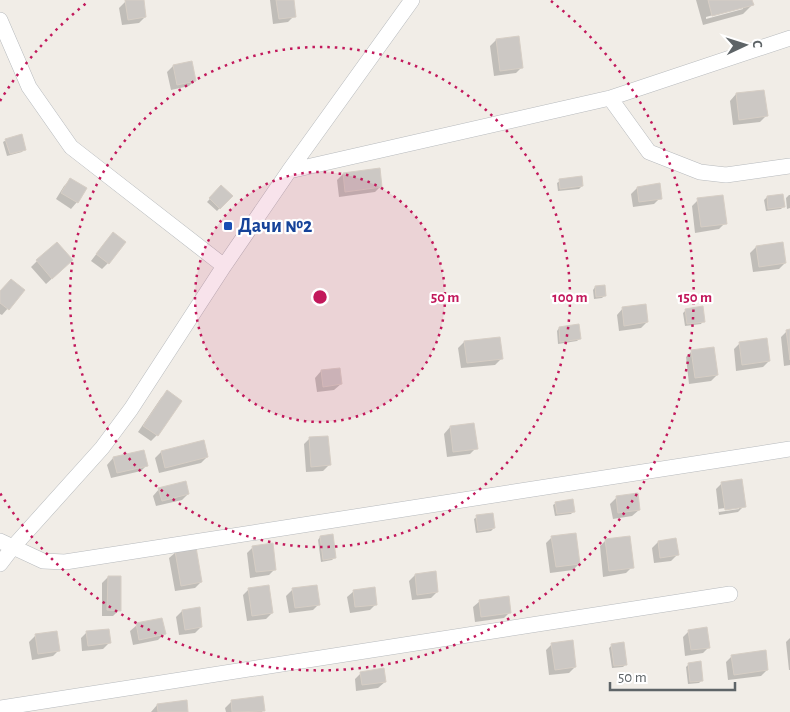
<svg xmlns="http://www.w3.org/2000/svg" width="790" height="712" viewBox="0 0 790 712" font-family="'Alegreya Sans',sans-serif">
  <style>
    .shadow { fill: #0003; fill-rule: evenodd }
    .building { fill: #ccc8c4; stroke: #d6cec5 }
    .lines { fill: none; stroke-linecap: round; stroke-linejoin: round }
    .street-casing { stroke: #b7babd; stroke-width: 16 }
    .street { stroke: #fff; stroke-width: 15 }
    .ring { fill: none; stroke: #c2185b; stroke-width: 2.5; stroke-dasharray: 2.5 5 }
    .transit-dot { fill: #1a4fb4; stroke: #fff; stroke-width: 2 }
    .labels { text-anchor: middle; dominant-baseline: central; stroke-width: 4.5; stroke-linejoin: round; paint-order: stroke }
    .transit-label { font-size: 20px; font-weight: bold; fill: #164399; stroke: #fff; text-anchor: start }
    .centre { fill: #c2185b; stroke: #fff; stroke-width: 2.5 }
    .ring-label { font-size: 15px; text-anchor: middle; font-weight: bold; fill: #c2185b; stroke: #fff; stroke-width: 4.5; stroke-linejoin: round; paint-order: stroke }
  </style>
  <rect width="100%" height="100%" fill="#f1ede7"/>
  <path class="shadow" d="M142,0L145,17L139,23L122,25L119,8L126,1Z
    M270,0H292L294,16L288,22L273,24Z
    M696,0H751L752,5L743,14L703,25ZM743,7V9L706,19V17Z
    M518,37L522,67L516,73L494,76L490,46L496,40Z
    M191,63L195,80L189,86L171,90L167,72L173,66Z
    M736,94L766,116L760,122L733,125L730,101Z
    M6,140L24,149L22,152L7,156L3,142Z
    M343,174L381,186L375,192L339,197L337,180Z
    M70,180L77,202L71,209L56,199L64,186Z
    M560,181L582,186L579,189L558,191L557,183Z
    M221,187L231,196L217,211L207,202Z
    M637,188L660,198L654,204L633,207L631,194Z
    M789,195H790V208L787,209L786,198Z
    M767,197L783,207L781,209L766,211L764,200Z
    M698,200L725,223L719,229L695,233L692,206Z
    M107,240L108,263L102,269L91,261Z
    M756,247L785,263L779,269L753,272L750,253Z
    M37,261L66,266L46,284L31,267Z
    M595,287L605,295L602,298L594,299L593,290Z
    M23,291L2,315L0,314V292Z
    M623,308L647,322L641,328L619,331L617,315Z
    M686,310L703,321L701,324L685,326L683,313Z
    M559,328L580,338L577,341L558,344L557,331Z
    M790,330V365L784,366L781,337L787,331Z
    M464,342L501,359L495,365L461,368L458,348Z
    M740,343L769,361L763,367L736,371L734,349Z
    M692,351L717,375L711,381L689,384L686,357Z
    M321,371L341,384L334,390L317,392L315,378Z
    M167,392L181,401L157,435L151,441L138,432L161,398Z
    M450,427L476,448L470,454L447,457L444,434Z
    M310,438L329,465L323,471L306,472L304,444Z
    M161,452L207,457L201,463L159,473L155,458Z
    M113,458L147,465L141,471L111,478L107,465Z
    M722,483L744,506L738,512L719,515L716,489ZM739,506V509L719,512L718,509Z
    M159,489L188,494L182,500L156,506L153,496Z
    M617,497L639,510L632,516L613,519L610,504Z
    M556,503L573,512L571,514L555,516L553,505Z
    M477,517L494,528L491,531L476,533L474,519Z
    M320,537L335,557L332,560L321,562L318,540Z
    M552,537L579,564L573,570L550,573L546,543Z
    M606,540L632,567L626,573L603,577L600,546Z
    M658,542L677,555L671,561L654,563L652,548Z
    M253,547L275,569L269,575L250,578L247,553Z
    M176,552L201,582L195,588L175,591L169,558Z
    M415,575L437,592L431,598L412,600L409,581Z
    M108,577L119,610L113,616H102V583Z
    M249,589L272,613L266,619L247,621L243,595Z
    M293,589L319,604L313,610L289,613L286,596Z
    M354,591L376,604L370,610L350,613L347,597Z
    M480,601L510,612L504,618L475,622L473,607Z
    M182,611L201,627L195,633L179,635L176,617Z
    M137,625L164,634L158,640L133,645L130,631Z
    M689,631L709,647L703,653L685,656L683,637Z
    M87,632L109,643L103,649L82,651L81,638Z
    M35,636L59,650L53,656L32,660L29,642Z
    M790,638V670H789L786,642Z
    M552,644L575,667L569,673L549,675L546,650Z
    M612,645L626,664L623,667L612,668L609,648Z
    M732,656L767,670L761,676L728,680L726,662Z
    M689,664L702,680L699,683L688,684L686,667Z
    M361,673L385,682L378,688L356,691L355,679Z
    M231,702L263,710L262,712H226L225,708Z
    M157,705L187,712H151Z"/>
  <path class="building" d="M125,0H144L146,17L128,20Z
    M276,0H294L296,17L279,19Z
    M708,0H752L754,5L712,16Z
    M519,36L523,68L500,71L496,39Z
    M192,61L196,81L177,85L173,65Z
    M764,90L768,116L739,120L736,93Z
    M22,134L26,150L10,154L5,139Z
    M380,168L382,187L345,192L343,173Z
    M582,176L583,186L560,189L559,179Z
    M70,178L87,188L78,203L61,193Z
    M660,183L662,199L639,202L637,187Z
    M221,185L233,196L220,209L209,198Z
    M783,194L785,207L768,209L767,196Z
    M723,195L727,224L701,227L697,198Z
    M113,232L126,242L109,264L96,254Z
    M57,242L73,260L52,279L36,260Z
    M783,242L786,263L759,267L756,246Z
    M11,279L25,290L9,310L0,303V291Z
    M605,285L606,296L596,297L595,286Z
    M646,304L648,322L624,326L622,307Z
    M703,306L705,322L687,324L685,309Z
    M579,324L581,339L560,342L559,327Z
    M790,329V360L786,330Z
    M500,337L503,359L467,363L464,341Z
    M767,338L770,361L742,365L739,342Z
    M714,347L718,375L695,378L691,350Z
    M340,368L342,384L323,387L321,370Z
    M167,390L182,401L158,436L143,426Z
    M474,423L478,449L453,452L450,426Z
    M328,436L331,465L311,467L309,437Z
    M204,440L208,457L165,468L161,451Z
    M144,450L148,466L117,473L113,457Z
    M742,479L746,507L725,510L721,482Z
    M186,481L189,494L162,501L158,488Z
    M638,493L640,510L618,513L616,496Z
    M573,499L575,512L557,514L555,502Z
    M493,513L495,528L478,531L476,515Z
    M576,533L580,564L556,567L551,536Z
    M333,534L336,558L323,560L320,536Z
    M630,536L634,568L609,571L605,539Z
    M676,538L679,555L660,558L658,541Z
    M273,543L276,570L256,572L252,546Z
    M196,547L202,582L181,586L175,551Z
    M436,571L438,592L417,595L415,574Z
    M108,576H121V611L107,610Z
    M269,585L273,613L252,616L248,588Z
    M317,585L320,605L295,608L292,588Z
    M375,587L377,605L355,607L353,590Z
    M509,596L511,613L481,617L479,600Z
    M200,607L202,627L185,630L182,610Z
    M162,618L166,634L139,640L136,623Z
    M707,627L710,648L691,650L688,630Z
    M109,629L111,643L88,646L86,631Z
    M57,631L60,651L38,654L35,634Z
    M573,640L576,667L555,670L551,643Z
    M624,642L627,665L614,666L611,644Z
    M766,650L768,670L734,675L731,655Z
    M701,661L703,681L690,682L688,663Z
    M384,668L386,682L362,685L360,672Z
    M263,696L265,711L232,712L231,700Z
    M187,700L188,712H158L157,704Z"/>
  <g class="lines">
    <g class="street-casing">
      <path id="street" d="M0,20L29,87L71,147L224,266
        M610,98L649,152L700,172L726,175L790,166
        M289,171L610,98L790,38
        M0,541L43,561L65,562L790,449
        M0,564L13,547L102,448L131,409L224,266L289,171L412,0
        M0,708L730,594"/>
    </g>
    <use href="#street" class="street"/>
  </g>
  <circle cx="320" cy="297" r="125" fill="#c2185b" fill-opacity=".12"/>
  <g class="ring">
    <circle cx="320" cy="297" r="125"/>
    <circle cx="320" cy="297" r="250"/>
    <path d="M0 101A375 375 0 0 1 89 1M551 1A375 375 0 1 1 0 493"/>
  </g>
  <rect class="transit-dot" x="223" y="221" width="10" height="10" rx="2.5"/>
  <g class="labels">
    <g class="transit-label">
      <text x="238" y="226">Дачи №2</text>
    </g>
  </g>
  <circle cx="320" cy="297" r="8" class="centre"/>
  <g class="ring-label">
    <text x="445" y="302">50 m</text>
    <text x="570" y="302">100 m</text>
    <text x="695" y="302">150 m</text>
  </g>
  <g transform="translate(745 45) rotate(86)" stroke="#ffffff" stroke-width="4" paint-order="stroke">
  <path d="M0-4L9 19L0 12L-9 19Z" fill="#5e6467"/>
  <text y="-8" font-size="14" font-weight="bold" text-anchor="middle" fill="#5e6467">С</text>
  </g>
  <path d="M610 682v8h125v-8" fill="none" stroke="#5e6467" stroke-width="2.5"/>
  <text x="618" y="682" font-size="15" fill="#5e6467" stroke="#ffffff" stroke-width="4" paint-order="stroke">50 m</text>
</svg>
